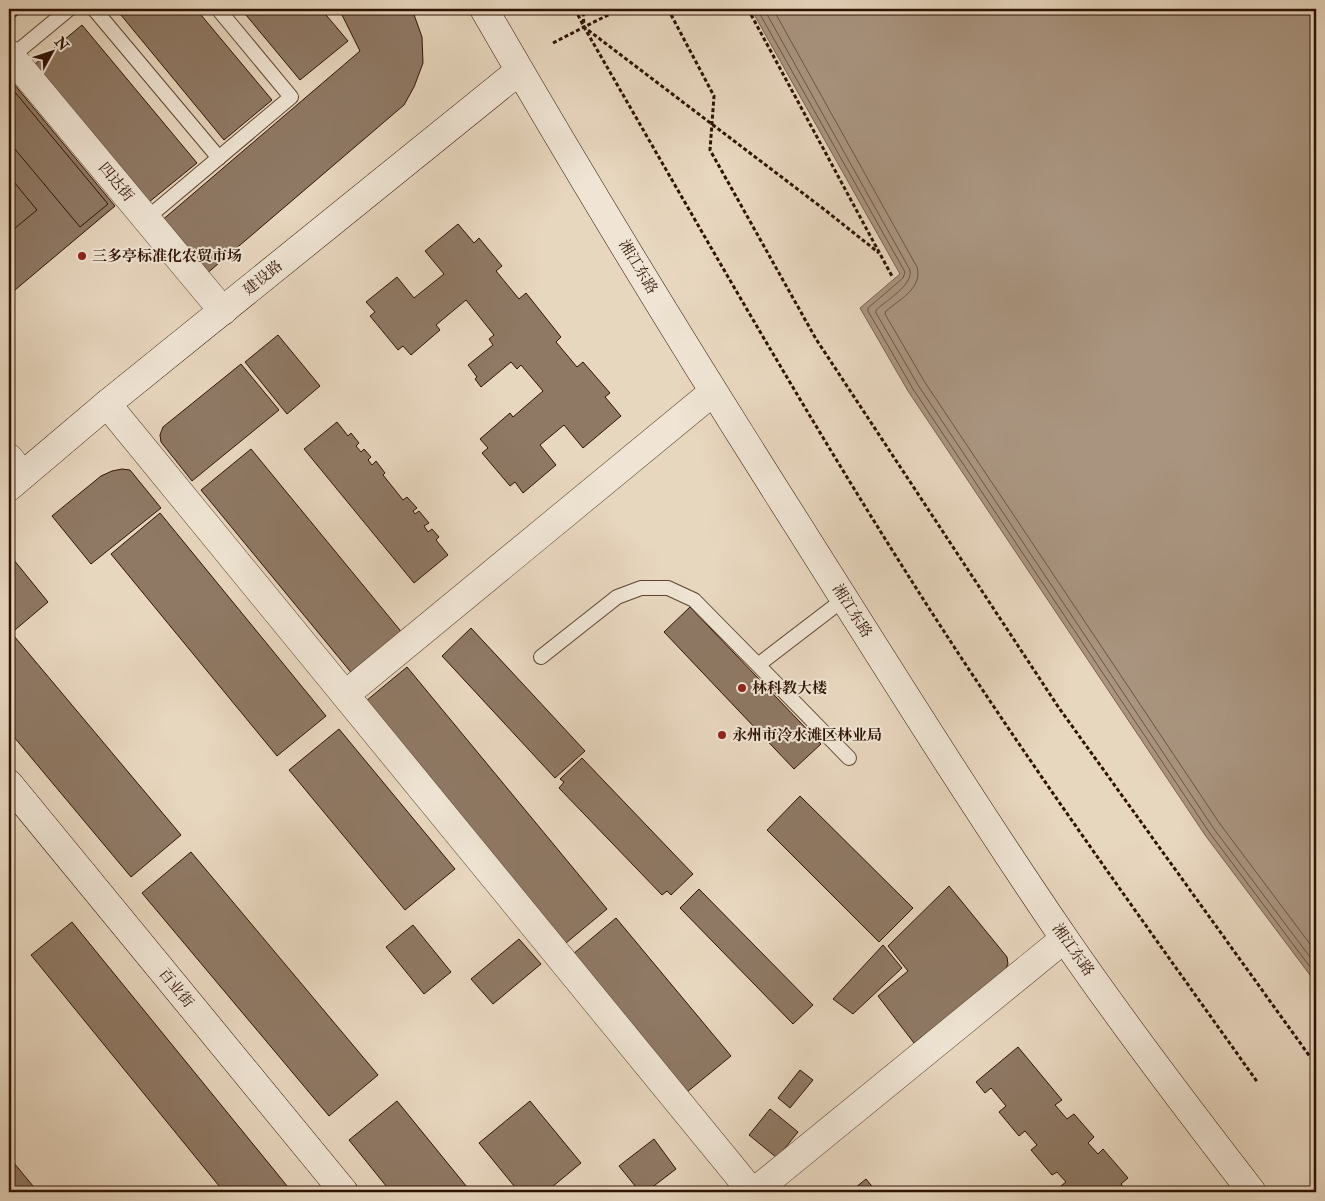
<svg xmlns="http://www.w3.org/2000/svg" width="1325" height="1201" viewBox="0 0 1325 1201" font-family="'IM FELL Double Pica','Noto Serif SC',serif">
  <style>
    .water { fill: #a9947f; stroke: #78604d }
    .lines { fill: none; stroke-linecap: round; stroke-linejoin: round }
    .shore { stroke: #6c5441; stroke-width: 1 }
    .building { fill: #8f7965; stroke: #2e1303 }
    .lane-casing { stroke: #5c4432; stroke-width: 16 }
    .street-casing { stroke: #5c4432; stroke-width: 29 }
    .secondary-casing { stroke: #2e1303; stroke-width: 29 }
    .path { stroke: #2e1303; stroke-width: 3; stroke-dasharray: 4 2.5; stroke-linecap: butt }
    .lane { stroke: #f0e5d5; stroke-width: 14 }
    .street { stroke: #f0e5d5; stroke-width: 28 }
    .secondary { stroke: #f0e5d5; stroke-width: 28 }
    .poi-dot { fill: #8f2418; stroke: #f0e5d5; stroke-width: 2 }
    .labels { text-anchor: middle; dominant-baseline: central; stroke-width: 4; stroke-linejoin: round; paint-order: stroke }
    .street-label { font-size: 15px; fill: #2e1303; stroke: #f0e5d5 }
    .poi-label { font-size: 15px; font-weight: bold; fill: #2e1303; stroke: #f0e5d5; text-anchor: start }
  </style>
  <rect width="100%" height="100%" fill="#e8d7bf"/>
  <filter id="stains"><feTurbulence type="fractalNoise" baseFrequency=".004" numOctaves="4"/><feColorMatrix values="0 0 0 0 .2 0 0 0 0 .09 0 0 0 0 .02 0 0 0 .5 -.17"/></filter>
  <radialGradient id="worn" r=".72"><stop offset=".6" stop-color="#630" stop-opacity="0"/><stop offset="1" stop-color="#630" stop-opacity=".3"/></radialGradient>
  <path class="water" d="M751,9H1316V983L1205,835L908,391L860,308L900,274Z"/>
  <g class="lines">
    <path class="shore" d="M757,9L905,272L903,278L868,308V311L913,389L1209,832L1316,975
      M764,9L910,270C913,285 887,300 876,310V313L918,385L1214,829L1316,965
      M773,9L917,267C923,288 899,300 886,311L885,314L924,381L1220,824L1316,952"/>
  </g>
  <path class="building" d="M9,9H25L9,22Z
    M116,9H196L272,100L224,140Z
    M241,9H321L348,41L300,80Z
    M339,9H412L422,37L423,63L414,87L404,105L205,275L160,222L360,51Z
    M82,25L197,163L149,202L35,64Z
    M9,78L115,206L9,295Z
    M9,85L108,204L80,227L9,142Z
    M9,176L37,210L9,233Z
    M458,224L474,243L479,238L502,266L496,271L519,299L526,293L561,337L556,342L577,367L583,362L610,393L605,397L621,416L583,448L564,425L540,445L556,465L523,493L515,482L510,486L482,453L488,448L480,439L510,413L513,417L543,391L521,365L517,369L511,362L481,387L475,379L477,377L468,365L493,345L489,339L494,335L466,300L436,325L440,330L411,355L403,346L398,350L370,316L375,312L366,302L397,277L414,298L444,274L425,251Z
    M278,335L320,386L287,414L245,362Z
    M241,364L279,410L192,481L161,442L160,435L163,427Z
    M337,422L348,436L351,433L359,443L356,446L361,452L364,449L371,457L368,460L372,465L376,461L385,473L383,475L403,500L407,497L417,508L413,511L415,514L419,511L429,523L424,526L428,532L432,529L439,537L436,540L448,555L414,583L304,449Z
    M251,449L404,635L354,676L201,490Z
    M122,469L130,470L161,508L91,564L52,516L101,476L112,471Z
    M160,513L326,716L277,756L111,554Z
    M9,554L48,602L9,635Z
    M690,607L821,744L794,769L664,632Z
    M471,628L585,751L555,778L442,656Z
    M14,636L181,835L131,877L9,731V640Z
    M407,667L607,909L566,943L366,701Z
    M339,729L455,869L405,910L289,770Z
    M582,758L693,874L671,895L667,891L662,895L559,788L564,782L560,779Z
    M800,796L913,908L879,942L767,830Z
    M191,852L378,1075L329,1116L142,893Z
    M949,886L1007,957L1008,964L1004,972L914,1043L878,996L908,971L888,946Z
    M699,889L813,1005L793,1024L680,908Z
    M616,918L731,1056L687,1092L573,954Z
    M72,922L292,1192H224L31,955Z
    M413,925L451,972L424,994L386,947Z
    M519,939L541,964L493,1004L471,979Z
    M883,945L902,968L853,1014L833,999Z
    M1018,1047L1062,1100L1055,1105L1067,1119L1074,1114L1094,1137L1088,1143L1098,1154L1103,1149L1128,1178L1121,1184L1128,1192H1060L1057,1189L1066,1182L1057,1172L1052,1175L1031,1150L1037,1145L1025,1131L1019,1136L999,1112L1006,1106L991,1088L985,1093L976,1082Z
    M800,1070L813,1080L790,1108L778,1098Z
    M397,1101L471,1192H391L349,1140Z
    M530,1101L581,1163L546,1192H519L479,1143Z
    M770,1109L798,1132L777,1158L749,1135Z
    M654,1139L676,1169L646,1192H640L619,1166Z
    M9,1157L38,1192H9Z
    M866,1179L875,1190L872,1192H850Z"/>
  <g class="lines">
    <g class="lane-casing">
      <path id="lane" d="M94,9L219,158
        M11,57L69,9
        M146,219L291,97L218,9
        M541,657L617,597L641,588H668L694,600L758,665L844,599
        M758,665L849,758"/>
    </g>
    <g class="street-casing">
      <path id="street" d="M9,54L223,311
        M107,404L752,1192
        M9,458L23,475
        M345,695L713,392
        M754,1192L1064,939"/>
    </g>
    <g class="secondary-casing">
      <path id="secondary" d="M484,9C584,183 689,354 797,524C884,662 970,800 1062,935C1122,1023 1187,1108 1252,1192
        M9,487L107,404L519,71
        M9,784L344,1192"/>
    </g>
    <path class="path" d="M575,9L584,27C693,216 800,406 918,591C1025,759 1143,921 1258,1083
      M620,9L584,27L825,210L879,253
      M668,9L714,96L710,150L816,339L1059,708L1316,1065
      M748,9L893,278
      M553,43L584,27L583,9"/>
    <use href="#lane" class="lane"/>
    <use href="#street" class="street"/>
    <use href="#secondary" class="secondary"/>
  </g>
  <g class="poi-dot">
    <circle cx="82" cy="256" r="5"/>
    <circle cx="742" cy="688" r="5"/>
    <circle cx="722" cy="735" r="5"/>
  </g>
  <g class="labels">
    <g class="street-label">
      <text transform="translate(116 182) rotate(50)">四达街</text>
      <text transform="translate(638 267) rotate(59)">湘江东路</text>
      <text transform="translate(263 278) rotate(-39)">建设路</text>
      <text transform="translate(852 611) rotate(58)">湘江东路</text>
      <text transform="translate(1073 950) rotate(55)">湘江东路</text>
      <text transform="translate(176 988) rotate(51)">百业街</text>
    </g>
    <g class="poi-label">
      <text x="92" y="256">三多亭标准化农贸市场</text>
      <text x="752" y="688">林科教大楼</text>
      <text x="732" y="735">永州市冷水滩区林业局</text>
    </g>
  </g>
  <rect width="1325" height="1201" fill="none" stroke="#e8d7bf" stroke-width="30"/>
  <rect x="10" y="10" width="1305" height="1181" fill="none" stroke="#2e1303" stroke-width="2.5"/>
  <rect x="15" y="15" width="1295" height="1171" fill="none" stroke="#2e1303"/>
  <g transform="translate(52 52) rotate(50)" stroke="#f0e5d5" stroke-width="4" paint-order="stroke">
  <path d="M0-4L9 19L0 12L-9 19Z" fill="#2e1303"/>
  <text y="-8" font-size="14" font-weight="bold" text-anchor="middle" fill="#2e1303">N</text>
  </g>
  <rect width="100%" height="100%" filter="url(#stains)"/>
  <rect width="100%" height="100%" fill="url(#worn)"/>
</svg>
